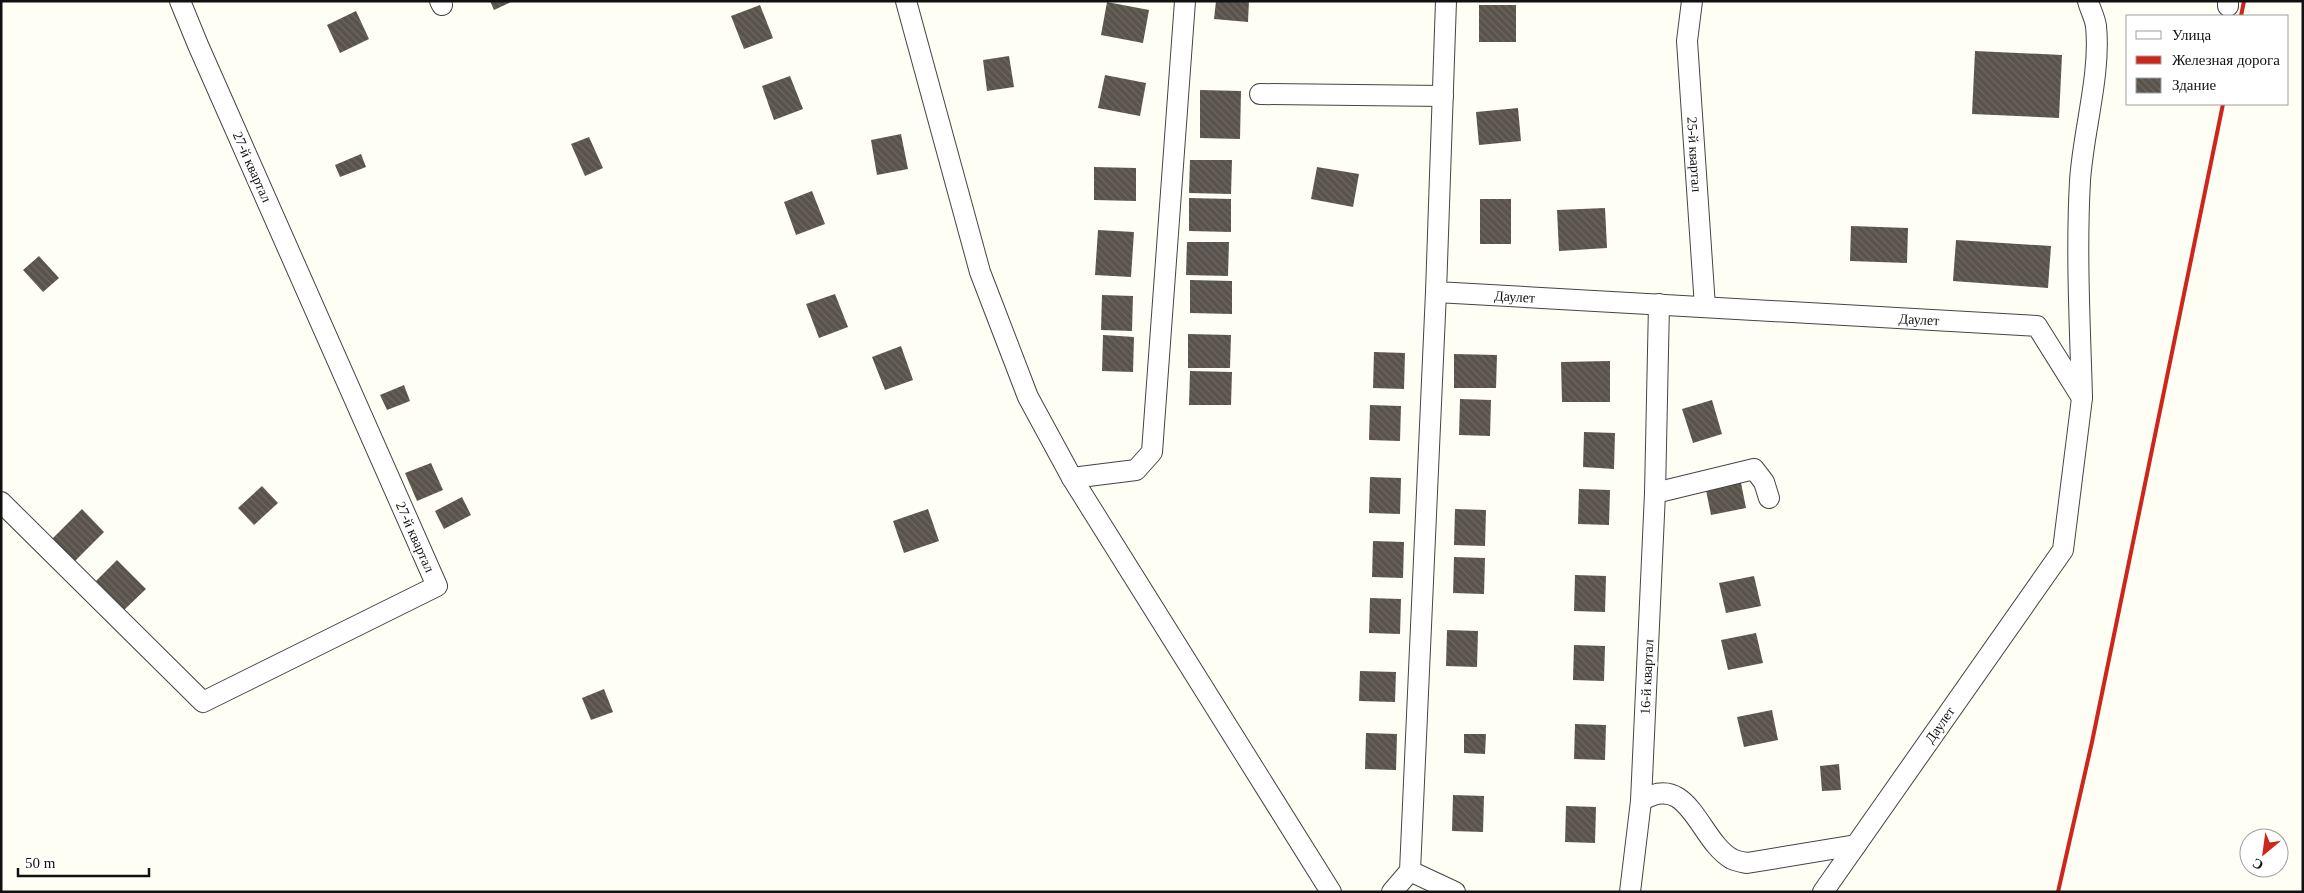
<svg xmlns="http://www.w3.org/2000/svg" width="2304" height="893" viewBox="0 0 2304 893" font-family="'Times New Roman',serif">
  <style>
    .building { fill: url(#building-back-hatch) }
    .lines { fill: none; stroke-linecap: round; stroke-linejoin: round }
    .minor-casing { stroke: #444; stroke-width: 22 }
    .minor { stroke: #fff; stroke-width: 20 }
    .rail { stroke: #cc261d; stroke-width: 4 }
    .labels { text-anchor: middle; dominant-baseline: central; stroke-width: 5; stroke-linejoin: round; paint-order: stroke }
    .street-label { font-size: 14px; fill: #111; stroke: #fff }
  </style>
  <defs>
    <pattern id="building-back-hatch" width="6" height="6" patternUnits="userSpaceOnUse" patternTransform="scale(1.25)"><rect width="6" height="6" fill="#5a534c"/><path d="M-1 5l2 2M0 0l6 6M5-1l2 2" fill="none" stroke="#6d6762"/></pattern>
  </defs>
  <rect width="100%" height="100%" fill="#fffef4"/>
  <path class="building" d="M490,1H513L494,10Z
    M1216,1H1249L1248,22L1214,19Z
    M1107,2L1149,10L1143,43L1101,35Z
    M760,5L773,38L744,49L731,16Z
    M1479,5H1516V42H1479Z
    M356,11L369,39L340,53L327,25Z
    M1975,51L2062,55L2059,118L1972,114Z
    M1009,56L1014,87L987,91L983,60Z
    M1105,75L1146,83L1140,116L1098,108Z
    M790,76L803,109L774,120L762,86Z
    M1200,90L1241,91L1240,139L1200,138Z
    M1518,108L1521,141L1479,145L1476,112Z
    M901,134L908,169L877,175L871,140Z
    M589,137L603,168L585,176L571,144Z
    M361,154L366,167L340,177L335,165Z
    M1190,160H1232L1231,194L1189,193Z
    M1094,167L1136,168V201L1094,200Z
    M1317,167L1359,174L1353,207L1311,199Z
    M812,191L825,224L796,235L784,202Z
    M1189,198L1231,199V232L1189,231Z
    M1480,199H1511V244H1480Z
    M1605,208L1607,248L1559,251L1557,210Z
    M1851,226L1908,228L1907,263L1850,261Z
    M1098,230L1134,232L1131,277L1095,275Z
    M1956,240L2051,246L2048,288L1953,281Z
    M1187,242H1229L1228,276L1186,275Z
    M39,256L59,278L43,292L23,270Z
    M1190,280L1232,281V314L1190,313Z
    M835,294L848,327L819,338L806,304Z
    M1102,295L1133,296L1132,331L1101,330Z
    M1188,334L1231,335L1230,368H1188Z
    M1103,335L1134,337L1133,372L1102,371Z
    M901,346L913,380L885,390L872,357Z
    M1374,352L1405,353L1404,389L1373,388Z
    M1454,354L1497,355L1496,388H1454Z
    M1610,361V402H1562L1561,362Z
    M1190,371L1232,372L1231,405H1189Z
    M404,385L410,401L387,410L380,395Z
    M1460,399L1491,400L1490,436L1459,435Z
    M1712,400L1722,434L1693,443L1682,409Z
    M1370,405L1401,406L1400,441L1369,440Z
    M1584,432L1615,433L1614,469L1583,467Z
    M431,463L443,490L417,501L405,473Z
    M1370,477L1401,478L1400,514L1369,513Z
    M1740,478L1746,508L1711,515L1705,485Z
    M262,486L278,503L254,525L238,508Z
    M1579,489L1610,490L1609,525L1578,524Z
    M462,497L471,515L444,529L435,511Z
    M82,509L104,532L74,562L52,539Z
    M928,509L939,541L904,553L893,521Z
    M1455,509L1486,510L1485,546L1454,545Z
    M1373,541L1404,542L1403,578L1372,577Z
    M1454,557L1485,558L1484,594L1453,593Z
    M117,560L146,589L124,610L96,581Z
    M1575,575L1606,576L1605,612L1574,611Z
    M1754,576L1761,606L1726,613L1719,583Z
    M1370,598L1401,599L1400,634L1369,633Z
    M1447,630L1478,631L1477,667L1446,666Z
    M1756,633L1763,663L1728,670L1721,640Z
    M1574,645L1605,646L1604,681L1573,680Z
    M1360,671L1396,672L1395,702L1359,701Z
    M604,689L613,712L591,720L582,698Z
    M1772,710L1778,740L1744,747L1737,717Z
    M1575,724L1606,725L1605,760L1574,759Z
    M1366,733L1397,734L1396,770L1365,769Z
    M1464,734H1486L1485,754L1464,753Z
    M1839,764L1841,790L1822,791L1820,766Z
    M1453,795L1484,796L1483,832L1452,831Z
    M1566,806L1596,807L1595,843L1565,842Z"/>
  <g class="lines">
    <g class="minor-casing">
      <g id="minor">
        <path d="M440,1L442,5"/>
        <path d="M906,1L980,272L1028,397L1072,478L1331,892"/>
        <path id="s1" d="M1446,1L1436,292L2037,326L2082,398L2063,550L1823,892"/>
        <path id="s2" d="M1692,1L1687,41L1705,307"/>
        <path d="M2228,6V1"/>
        <path d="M1260,94L1443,96"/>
        <path d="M1659,304L1655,493L1641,801C1689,770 1699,841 1732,859C1736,861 1742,862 1747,863L1856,845"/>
        <path d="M2082,397C2080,325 2076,253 2080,181C2083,132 2101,74 2096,26C2095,18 2090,9 2088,1"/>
        <path d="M1072,478L1136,470L1152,452L1185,1"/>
        <path d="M1655,493L1754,469L1764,482L1769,498"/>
        <path d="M1,502L203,702L437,586L198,45L180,1"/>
        <path d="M1410,871L1455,892"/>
        <path d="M1392,892L1410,871L1436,292"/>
        <path d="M1630,892L1641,801"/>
      </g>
    </g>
    <use href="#minor" class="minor"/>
    <path class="rail" d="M2241,16L2244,1
      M2058,892L2092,742L2223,104"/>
  </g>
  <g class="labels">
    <g class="street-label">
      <text stroke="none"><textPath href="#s2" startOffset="154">25-й квартал</textPath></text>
      <text transform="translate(252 167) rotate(66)">27-й квартал</text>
      <text stroke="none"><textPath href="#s1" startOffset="370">Даулет</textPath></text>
      <text stroke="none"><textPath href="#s1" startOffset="775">Даулет</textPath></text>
      <text transform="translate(415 537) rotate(66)">27-й квартал</text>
      <text transform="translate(1647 677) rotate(-87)">16-й квартал</text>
      <text transform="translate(1940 725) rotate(-55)">Даулет</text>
    </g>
  </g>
  <rect width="2304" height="893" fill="none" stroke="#111111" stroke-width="5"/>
  <rect x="2126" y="15" width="162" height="90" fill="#ffffff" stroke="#a0a0a0"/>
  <rect x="2136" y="31" width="25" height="8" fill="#ffffff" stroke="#a0a0a0"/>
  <text x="2172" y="40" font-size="15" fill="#111111">Улица</text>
  <rect x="2136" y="56" width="25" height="8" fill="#cc261d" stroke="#a0a0a0"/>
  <text x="2172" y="65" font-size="15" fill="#111111">Железная дорога</text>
  <rect x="2136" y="78" width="25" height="15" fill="url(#building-back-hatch)" stroke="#a0a0a0"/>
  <text x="2172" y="90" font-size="15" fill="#111111">Здание</text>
  <g transform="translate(2264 853) rotate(209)"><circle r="24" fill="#ffffff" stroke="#a0a0a0"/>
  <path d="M0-4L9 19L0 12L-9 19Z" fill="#cc261d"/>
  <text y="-8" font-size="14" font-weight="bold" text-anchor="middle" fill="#111111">С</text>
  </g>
  <path d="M18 868v8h131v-8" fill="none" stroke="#111111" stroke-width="2.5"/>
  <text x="25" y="868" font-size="15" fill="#111111" stroke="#ffffff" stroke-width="4" paint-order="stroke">50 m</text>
</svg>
